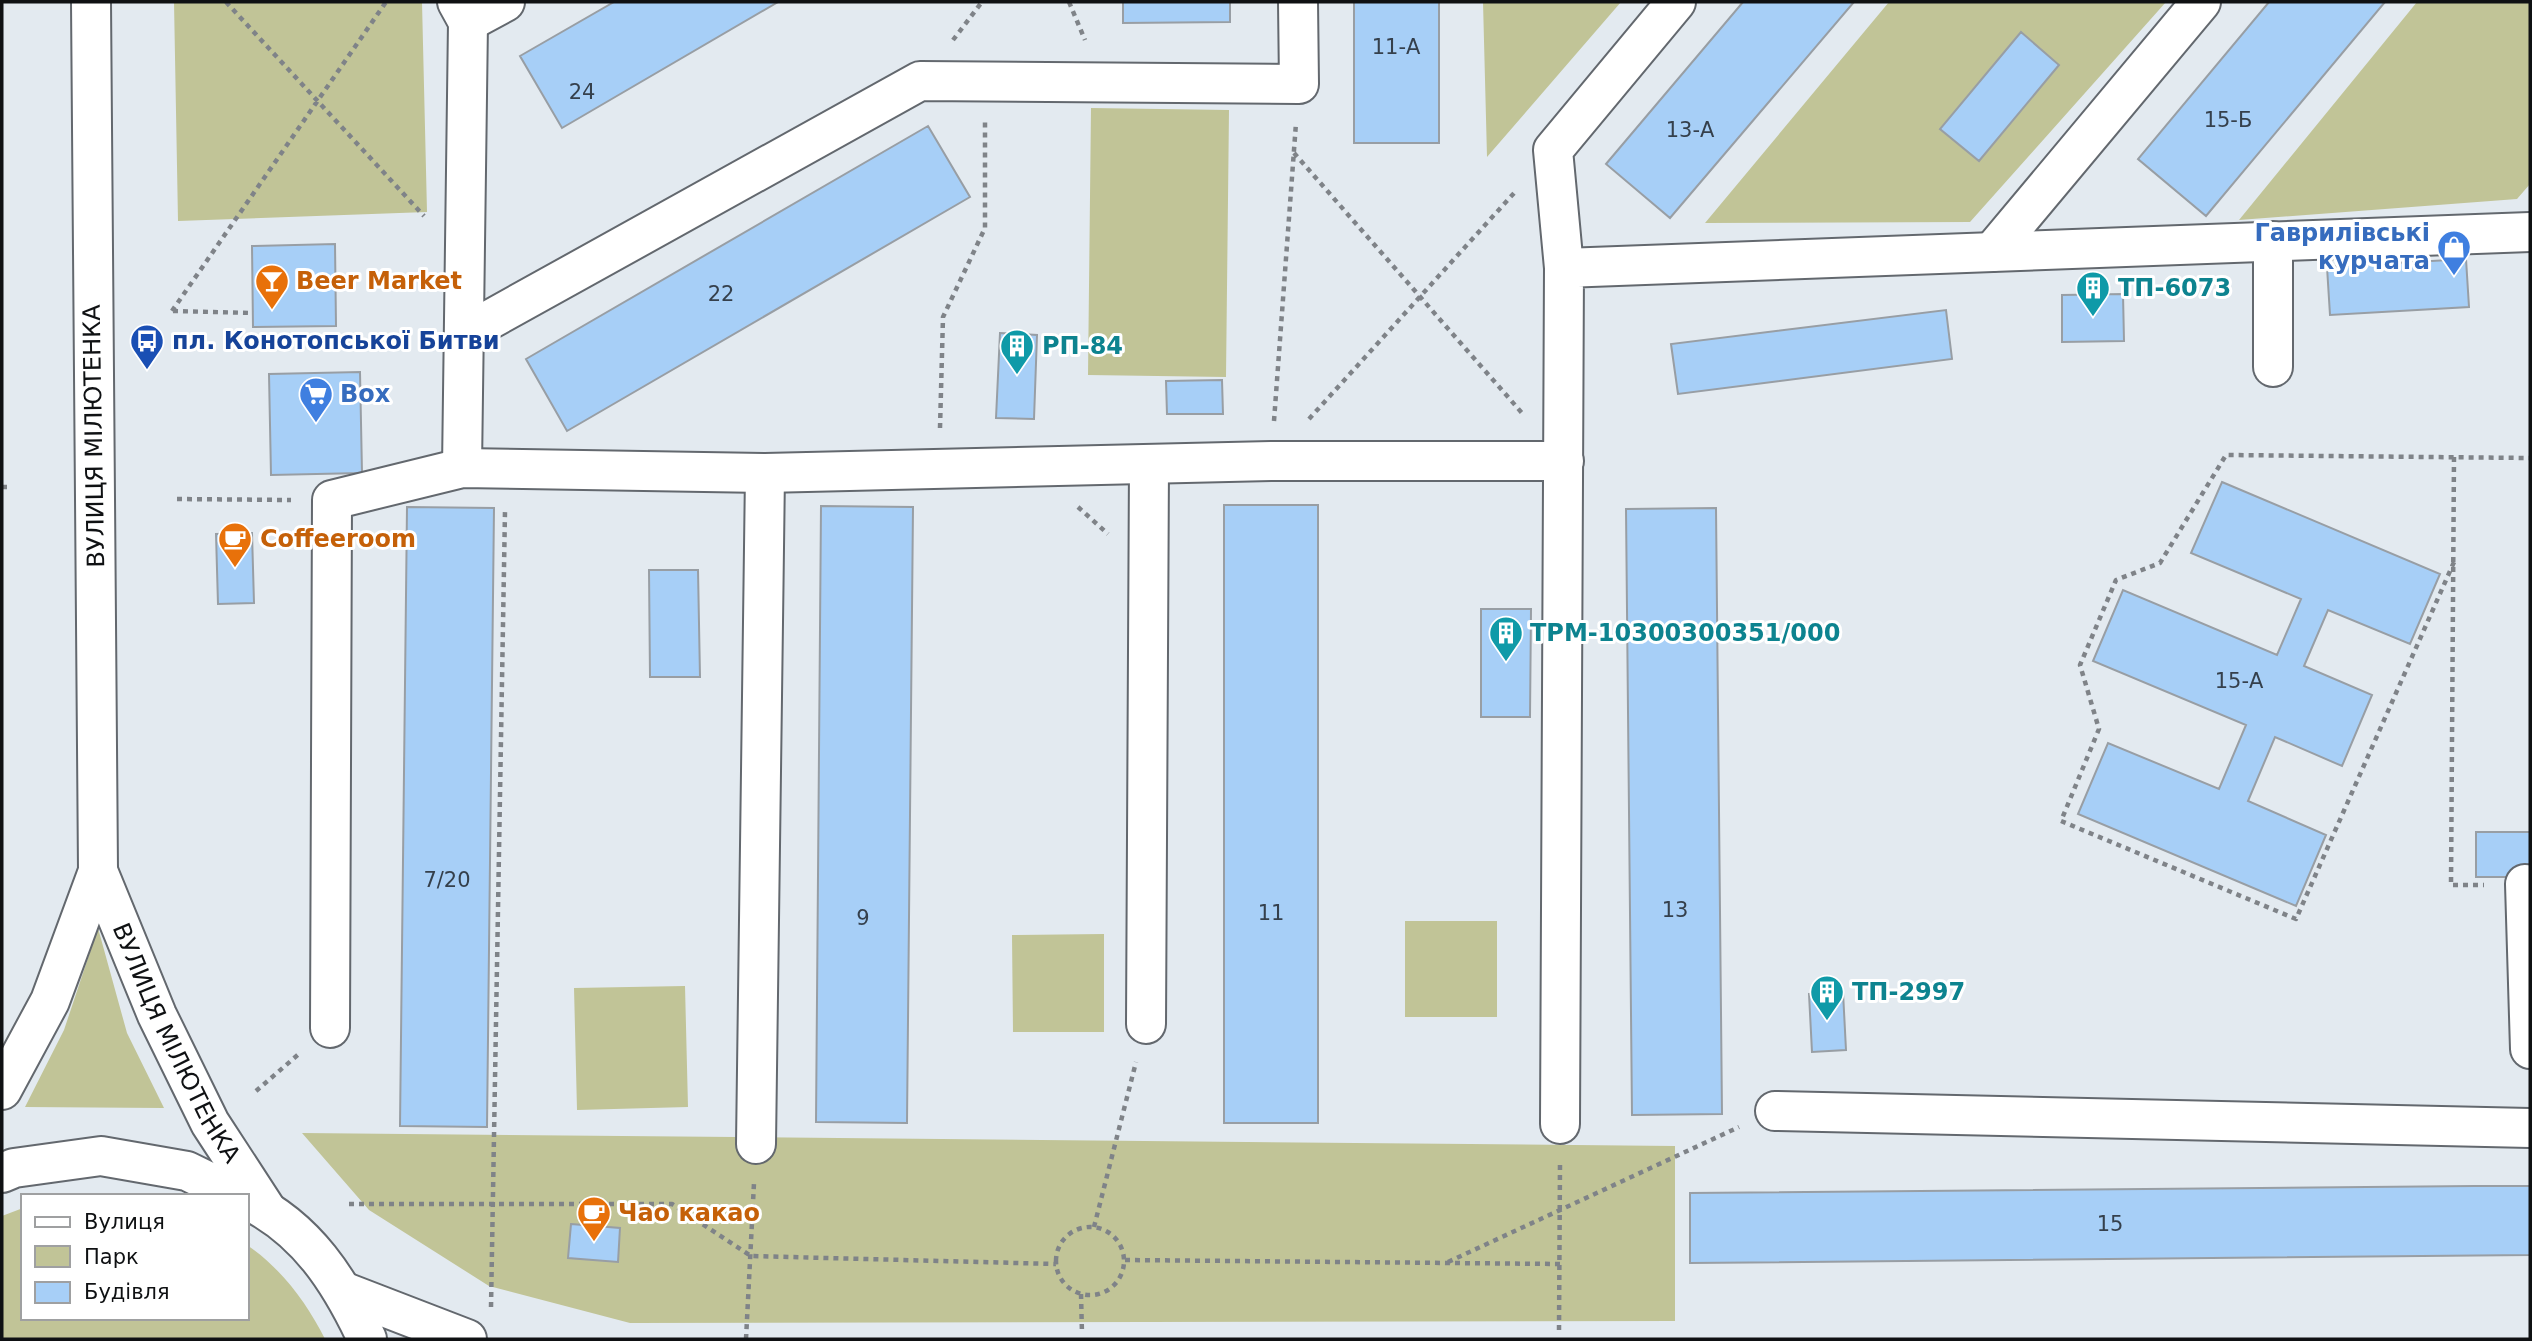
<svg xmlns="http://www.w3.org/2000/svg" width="2532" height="1341" viewBox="0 0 2532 1341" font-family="'DejaVu Sans',sans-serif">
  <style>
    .green { fill: #c1c497 }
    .building { fill: #a7cff7; stroke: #989ea4; stroke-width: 2 }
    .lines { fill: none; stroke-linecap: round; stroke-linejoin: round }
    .minor-casing { stroke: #63686e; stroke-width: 42 }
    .path { stroke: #7f8388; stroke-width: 4.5; stroke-dasharray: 5 5; stroke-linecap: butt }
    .minor { stroke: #fff; stroke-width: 38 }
    .labels { text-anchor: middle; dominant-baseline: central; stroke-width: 6; stroke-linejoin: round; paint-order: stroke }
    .number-label { font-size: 21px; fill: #35404c }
    .shop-label { font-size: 24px; font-weight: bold; fill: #366cbe; stroke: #fff; text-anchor: end }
    .food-label { font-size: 24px; font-weight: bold; fill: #c56008; stroke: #fff; text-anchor: start }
    .culture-label { font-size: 24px; font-weight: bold; fill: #0d838f; stroke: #fff; text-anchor: start }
    .transit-label { font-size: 24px; font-weight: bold; fill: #164399; stroke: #fff; text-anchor: start }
    .street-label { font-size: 24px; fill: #0f1113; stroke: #fff }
  </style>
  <rect width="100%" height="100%" fill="#e3eaf0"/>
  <path class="green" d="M174,2H422L427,212L178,221Z
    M1483,2H1621L1487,157Z
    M1889,2H2166L1970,222L1705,223Z
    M2417,2H2530V184L2517,199L2239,220Z
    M1091,108L1229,110L1226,377L1088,375Z
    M1405,921H1497V1017H1405Z
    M98,928L127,1033L164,1108L25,1107L64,1030Z
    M1104,934V1032H1013L1012,935Z
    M685,986L688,1107L577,1110L574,988Z
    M302,1133L1675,1146V1321L630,1323L489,1286L369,1210Z
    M23,1208V1318H247V1245C281,1268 307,1303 325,1339H2V1216Z"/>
  <path class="building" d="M614,2H778L562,128L520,56Z
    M1123,2H1230V22L1123,23Z
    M1354,2H1439V143H1354Z
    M1743,2H1854L1670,218L1606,164Z
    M2269,2H2385L2206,216L2138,159Z
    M2021,32L2059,65L1979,161L1940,129Z
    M928,126L970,197L567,431L526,359Z
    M335,244L336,326L253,327L252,246Z
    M2466,259L2469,307L2330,315L2327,267Z
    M2123,294L2124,341L2062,342V295Z
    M1946,310L1952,359L1678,394L1671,344Z
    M1000,333L1037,335L1034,419L996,418Z
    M360,372L362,473L271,475L269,374Z
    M1222,380L1223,414H1167L1166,381Z
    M2222,482L2440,574L2410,644L2328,610L2304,666L2372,695L2342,766L2275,737L2248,801L2326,835L2296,906L2078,814L2108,743L2219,789L2246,725L2093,661L2123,590L2277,655L2301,599L2191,553Z
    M1224,505H1318V1123H1224Z
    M821,506L913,507L907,1123L816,1122Z
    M407,507L494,508L487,1127L400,1126Z
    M1716,508L1722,1114L1632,1115L1626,509Z
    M252,533L254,603L218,604L216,534Z
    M649,570H698L700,677H650Z
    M1481,609H1531L1530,717H1481Z
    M2476,832H2530V877H2476Z
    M1843,992L1846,1050L1812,1052L1809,994Z
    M2474,1186H2530V1255L1690,1263V1193Z
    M571,1224L620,1228L618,1262L568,1258Z"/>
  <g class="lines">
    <g class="minor-casing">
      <g id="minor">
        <path d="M457,2L468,22L462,468"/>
        <path d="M468,22L505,2"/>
        <path d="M2273,241V367"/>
        <path d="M1992,252L2201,2"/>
        <path d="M1564,268L1553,150L1676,2"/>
        <path d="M464,334L920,81L1299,84L1298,2"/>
        <path id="s1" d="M98,871L157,1015L210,1123L266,1209"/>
        <path d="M2525,884L2530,1049"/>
        <path d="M1146,1024L1149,465"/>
        <path d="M330,1028L332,500L462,468L765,473L1271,461H1564"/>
        <path d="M2,1090L50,1001L98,871L91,2"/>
        <path d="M1775,1111L2530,1128"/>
        <path d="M1560,1124L1564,268L2530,232"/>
        <path d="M756,1144L765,473"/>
        <path d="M2,1173L14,1168L101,1156L187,1171L238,1196"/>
        <path d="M247,1200C307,1229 340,1281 367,1339"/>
        <path d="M345,1292L467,1339"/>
      </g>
    </g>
    <path class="path" d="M226,2L424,216
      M1069,2L1085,40
      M953,40L982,2
      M1294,153L1522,413
      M172,311L386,2
      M173,311L253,313
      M1309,419L1515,192
      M1274,421L1296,123
      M940,428L943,317L985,228V121
      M2454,457L2451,885H2484
      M2,487H7
      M177,499L291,500
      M1078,507L1108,534
      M2454,562L2296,919L2061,821L2099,729L2080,665L2116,580L2160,563L2226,455L2530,458
      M256,1091L300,1053
      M349,1204H672L751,1256L1056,1264
      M1094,1227L1136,1062
      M1056 1261a34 34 0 1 1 68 0a34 34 0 1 1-68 0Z
      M1125,1260L1560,1264
      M1448,1262L1739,1127
      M1081,1294L1082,1334
      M491,1307L505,511
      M1559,1330L1560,1163
      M746,1339L754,1183"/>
    <use href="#minor" class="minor"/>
  </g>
  <defs>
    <g id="shop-pin" transform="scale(1.75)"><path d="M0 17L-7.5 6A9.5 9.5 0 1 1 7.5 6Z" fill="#3f7fe0" stroke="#fff"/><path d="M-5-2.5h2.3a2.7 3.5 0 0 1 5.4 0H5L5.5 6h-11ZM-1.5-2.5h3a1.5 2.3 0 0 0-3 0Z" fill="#fff"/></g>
    <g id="bar-pin" transform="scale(1.75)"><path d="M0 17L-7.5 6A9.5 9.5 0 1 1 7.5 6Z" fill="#e8710a" stroke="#fff"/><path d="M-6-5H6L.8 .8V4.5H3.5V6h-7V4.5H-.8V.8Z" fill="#fff"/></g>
    <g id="building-pin" transform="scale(1.75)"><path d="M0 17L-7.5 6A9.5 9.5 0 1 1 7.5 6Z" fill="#0f9aa8" stroke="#fff"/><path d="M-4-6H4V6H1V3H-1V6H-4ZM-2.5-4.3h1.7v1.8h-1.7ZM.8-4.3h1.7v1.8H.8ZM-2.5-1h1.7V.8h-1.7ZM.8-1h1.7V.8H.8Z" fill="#fff"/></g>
    <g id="bus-pin" transform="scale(1.75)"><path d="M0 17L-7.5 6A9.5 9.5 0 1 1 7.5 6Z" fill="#1a4fb4" stroke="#fff"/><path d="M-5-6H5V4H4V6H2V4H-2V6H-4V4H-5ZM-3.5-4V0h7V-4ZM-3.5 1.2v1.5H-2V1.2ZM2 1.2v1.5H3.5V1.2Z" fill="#fff"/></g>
    <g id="supermarket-pin" transform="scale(1.75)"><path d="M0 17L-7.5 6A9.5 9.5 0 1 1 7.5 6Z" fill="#3f7fe0" stroke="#fff"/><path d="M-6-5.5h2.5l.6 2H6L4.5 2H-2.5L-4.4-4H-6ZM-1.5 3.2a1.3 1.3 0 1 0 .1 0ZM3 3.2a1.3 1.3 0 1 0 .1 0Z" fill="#fff"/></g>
    <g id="cafe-pin" transform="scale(1.75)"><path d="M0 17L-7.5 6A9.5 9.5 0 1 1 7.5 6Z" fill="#e8710a" stroke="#fff"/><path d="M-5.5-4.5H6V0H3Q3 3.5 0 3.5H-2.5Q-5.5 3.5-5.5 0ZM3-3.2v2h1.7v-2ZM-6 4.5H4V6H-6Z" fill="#fff"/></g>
  </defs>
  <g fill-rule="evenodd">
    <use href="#shop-pin" x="2454" y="247"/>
    <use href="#bar-pin" x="272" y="281"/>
    <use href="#building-pin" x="2093" y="288"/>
    <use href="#bus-pin" x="147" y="341"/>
    <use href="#building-pin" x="1017" y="346"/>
    <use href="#supermarket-pin" x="316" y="394"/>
    <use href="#cafe-pin" x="235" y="539"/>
    <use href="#building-pin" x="1506" y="633"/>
    <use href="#building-pin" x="1827" y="992"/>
    <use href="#cafe-pin" x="594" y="1213"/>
  </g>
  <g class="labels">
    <g class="number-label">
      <text x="1396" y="47">11-А</text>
      <text x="582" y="92">24</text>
      <text x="2228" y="120">15-Б</text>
      <text x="1690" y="130">13-А</text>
      <text x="721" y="294">22</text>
      <text x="2239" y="681">15-А</text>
      <text x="447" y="880">7/20</text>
      <text x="1675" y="910">13</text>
      <text x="1271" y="913">11</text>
      <text x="863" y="918">9</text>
      <text x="2110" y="1224">15</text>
    </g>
    <g class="shop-label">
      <text x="2430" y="233">Гаврилівські<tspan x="2430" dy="28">курчата</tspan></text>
      <text x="340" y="394" text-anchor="start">Box</text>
    </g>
    <g class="food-label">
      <text x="296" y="281">Beer Market</text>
      <text x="260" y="539">Coffeeroom</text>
      <text x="618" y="1213">Чао какао</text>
    </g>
    <g class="culture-label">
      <text x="2118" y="288">ТП-6073</text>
      <text x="1042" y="346">РП-84</text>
      <text x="1530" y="633">ТРМ-10300300351/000</text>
      <text x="1852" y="992">ТП-2997</text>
    </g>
    <g class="transit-label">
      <text x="172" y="341">пл. Конотопської Битви</text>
    </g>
    <g class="street-label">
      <text transform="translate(94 436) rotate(-91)">ВУЛИЦЯ МІЛЮТЕНКА</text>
      <text stroke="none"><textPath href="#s1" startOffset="189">ВУЛИЦЯ МІЛЮТЕНКА</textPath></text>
    </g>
  </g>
  <rect width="2532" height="1341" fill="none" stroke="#0f1113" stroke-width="7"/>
  <rect x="21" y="1194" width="228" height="126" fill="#ffffff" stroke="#9fa0a1" stroke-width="2"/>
  <rect x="35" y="1217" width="35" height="10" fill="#ffffff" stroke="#9fa0a1" stroke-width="2"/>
  <text x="84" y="1229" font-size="21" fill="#0f1113">Вулиця</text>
  <rect x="35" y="1246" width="35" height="21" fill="#c1c497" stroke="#9fa0a1" stroke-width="2"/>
  <text x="84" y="1264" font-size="21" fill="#0f1113">Парк</text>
  <rect x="35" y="1282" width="35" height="21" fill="#a7cff7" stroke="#9fa0a1" stroke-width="2"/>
  <text x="84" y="1299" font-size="21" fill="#0f1113">Будівля</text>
</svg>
